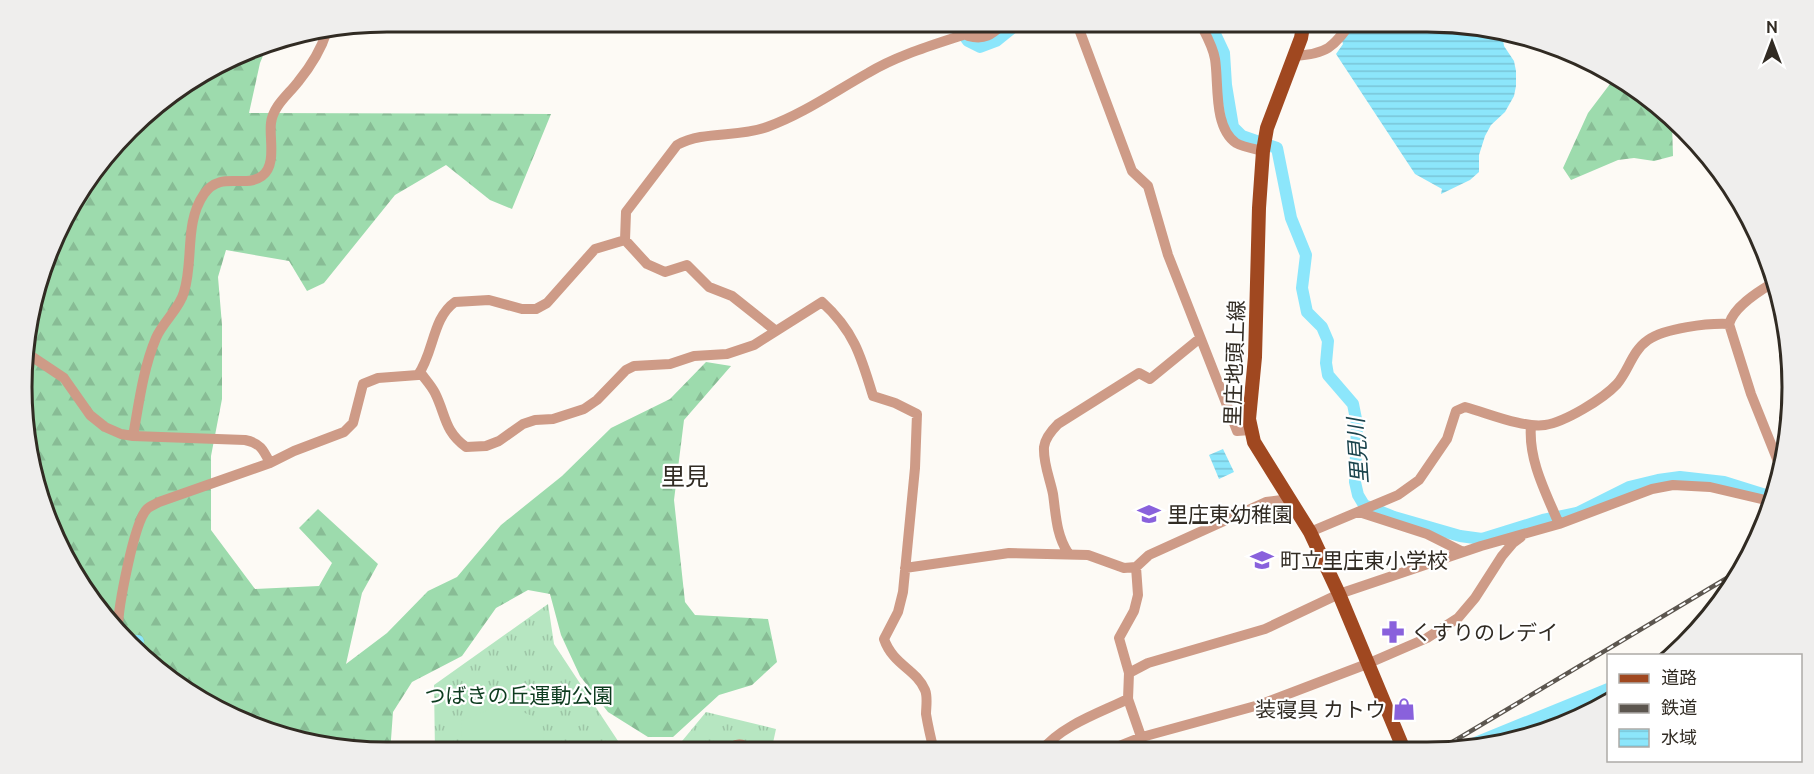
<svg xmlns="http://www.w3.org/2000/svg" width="1814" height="774" viewBox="0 0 1814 774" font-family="Ubuntu,'Noto Sans JP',sans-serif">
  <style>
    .grass { fill: url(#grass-tufts) }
    .forest { fill: url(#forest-firs) }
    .pitch { fill: #b6e6c1 }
    .water { fill: url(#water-rules) }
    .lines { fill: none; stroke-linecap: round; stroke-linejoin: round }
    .river { stroke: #8ce6fb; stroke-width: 12 }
    .minor { stroke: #ce9b87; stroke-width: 10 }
    .major { stroke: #a04820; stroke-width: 14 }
    .rail-casing { stroke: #5c564f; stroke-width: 4.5 }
    .rail { stroke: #fff; stroke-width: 2; stroke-dasharray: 7; stroke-linecap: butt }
    .labels { text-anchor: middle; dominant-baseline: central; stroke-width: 4.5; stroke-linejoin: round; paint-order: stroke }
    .street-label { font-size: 21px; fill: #312b23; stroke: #fff }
    .poi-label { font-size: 21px; fill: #312b23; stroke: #fff; text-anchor: start }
    .park-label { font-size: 21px; fill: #0d3c1f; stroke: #fff }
    .water-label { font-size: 22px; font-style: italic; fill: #1b444d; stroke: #fff }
    .quarter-label { font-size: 24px; fill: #312b23; stroke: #fff }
    .rim { fill: none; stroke: #312b23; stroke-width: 3 }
  </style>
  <defs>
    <pattern id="grass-tufts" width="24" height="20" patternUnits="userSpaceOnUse" patternTransform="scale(1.5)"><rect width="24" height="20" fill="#b6e6c1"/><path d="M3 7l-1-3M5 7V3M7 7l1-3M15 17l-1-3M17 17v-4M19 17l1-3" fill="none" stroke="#9dc5a6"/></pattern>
    <pattern id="forest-firs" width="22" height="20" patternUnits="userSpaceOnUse" patternTransform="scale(1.5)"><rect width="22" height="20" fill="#9ddbad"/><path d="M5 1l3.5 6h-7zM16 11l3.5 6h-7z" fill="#88bc95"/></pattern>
    <pattern id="water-rules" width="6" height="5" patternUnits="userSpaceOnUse" patternTransform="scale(1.5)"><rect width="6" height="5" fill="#8ce6fb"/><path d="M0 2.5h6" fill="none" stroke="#79c5d7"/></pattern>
  </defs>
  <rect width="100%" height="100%" fill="#fdfaf5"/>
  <path class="grass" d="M548,604L554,644L620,744L652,752L435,753L434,685Z
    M706,712L776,729L771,752H673Z"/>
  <path class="forest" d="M269,41L260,63L249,113L551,114L512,209L490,200L446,165L395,195L324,283L307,291L289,261L226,250L218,277L222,325V399L211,456V530L255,589L319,586L332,563L299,528L318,509L378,564L362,593L346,664L387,633L428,591L457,577L501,525L562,476L611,428L670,399L706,362L731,366L684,420L674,500L685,602L695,615L768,619L777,662L752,685L719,695L673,737H648L608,712L580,676L561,635L550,594L528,590L496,608L462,656L412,682L393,712L390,753L269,733L146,662L70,570L28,458V316L70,204L146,112Z
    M1613,80L1665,110L1672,124L1673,156L1654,161L1634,158L1618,160L1571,180L1563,168L1588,113Z"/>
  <path class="pitch" d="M503,704L542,720L545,753H463L461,721Z"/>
  <path class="water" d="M1353,21H1427L1502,33L1504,46L1514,61L1516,71V86L1514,96L1505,112L1491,125L1485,136L1479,155V172L1470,180L1441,194L1442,189L1415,174L1336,54L1343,44L1342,41Z
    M1223,449L1234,472L1219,479L1209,455Z"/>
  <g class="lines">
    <path class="river" d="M1209,21L1224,53L1226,85L1233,127L1242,136L1277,148L1291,218L1306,255L1302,288L1307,312L1322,327L1328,341L1326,363L1328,375L1353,404L1357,424L1355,482L1358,495L1364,505L1394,517L1460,536L1482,539L1543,520L1577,513L1629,487L1658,480L1680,477L1724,482L1772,497
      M960,30L968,41L980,47L996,41L1021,21
      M138,641H132L138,653
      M1458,750L1608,689"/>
    <path class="minor" d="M960,21L968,36C987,41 993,33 1007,21
      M1076,21L1132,171L1148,186L1168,255L1237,431L1250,430
      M1199,21C1205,33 1213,46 1215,59C1219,83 1213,127 1236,143C1243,147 1255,149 1263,151
      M1294,56C1327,54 1333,48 1352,21
      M625,240L647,264L665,272L687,265L709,287L732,296L776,331
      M1771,284C1756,293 1734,307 1729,324L1751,394L1779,464
      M28,354L64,378L90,415L105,427L121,434L133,436L245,440C260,443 263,449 270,463
      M420,372C425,379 431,385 435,393C446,415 444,431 466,447L486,446L499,441L523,424L535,420L553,419L584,409L597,400L626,370L634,366L670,364L694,356L727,354L754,345L822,302C854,331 861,356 873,396L895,403L917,414L915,468L903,592L898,612L884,639C893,665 916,669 925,690C928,697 926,707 926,714C928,726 931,739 934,751
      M1531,425C1528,460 1546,493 1559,524
      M133,436C139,403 143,369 156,338C163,322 180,308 184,292C194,260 184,223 204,194C221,170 244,189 262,176C277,165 269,138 271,123C273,106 288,95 298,82C311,66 321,50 327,31
      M1359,512L1427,534L1463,552
      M1310,532L1398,495L1419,480L1447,439L1456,411L1465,407C1488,413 1522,428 1545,425C1565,422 1603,399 1617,384C1629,370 1632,351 1648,340C1665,328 1708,323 1729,324
      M1068,553C1056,534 1056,515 1053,494C1050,479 1043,463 1044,447C1045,438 1052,430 1058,424L1139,373L1150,379L1199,339
      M1136,567L1138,595L1134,611L1119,638L1129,673L1128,699L1146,751
      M905,568L1009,553L1088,555L1124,568L1136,567L1149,555L1266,502L1289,499
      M118,628C118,608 134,522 147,509C150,506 156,504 159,502L270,463L294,451L344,432L353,423L363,384L378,378L418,375C434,353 432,318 455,302L489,300L522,309H536L547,303L595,249L625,240L626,212L677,145C704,130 738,138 767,127C803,114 834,92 868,73C898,55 933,45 966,34
      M1129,673L1148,663L1265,629L1339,594L1481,546L1559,524L1652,489L1673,485L1710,487L1774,502
      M1041,751C1062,725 1099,713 1128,699
      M1107,751L1142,737L1259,705L1367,664L1427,638L1458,618L1475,598L1502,556L1513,543L1521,537
      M730,752L732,747C739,742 745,744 750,752"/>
    <path class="major" d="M1304,21L1301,38L1267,128L1263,151L1259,208L1255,357L1249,419L1254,442L1310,532L1339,594L1404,750"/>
    <g class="rail-casing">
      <path id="rail" d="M1439,750L1742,569"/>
    </g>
    <use href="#rail" class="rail"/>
  </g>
  <defs>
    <g id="school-bare" transform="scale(1.8)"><path d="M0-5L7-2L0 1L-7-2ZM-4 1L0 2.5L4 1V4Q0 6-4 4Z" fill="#8961dc" stroke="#fff" stroke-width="2.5" paint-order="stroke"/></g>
    <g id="pharmacy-bare" transform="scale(1.8)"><path d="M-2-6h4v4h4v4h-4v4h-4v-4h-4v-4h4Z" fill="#8961dc" stroke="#fff" stroke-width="2.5" paint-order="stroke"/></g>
    <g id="shop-bare" transform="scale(1.8)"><path d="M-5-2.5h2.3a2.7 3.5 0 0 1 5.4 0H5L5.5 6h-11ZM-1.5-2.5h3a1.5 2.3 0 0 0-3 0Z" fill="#8961dc" stroke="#fff" stroke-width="2.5" paint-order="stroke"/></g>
  </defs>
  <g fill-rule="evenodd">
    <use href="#school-bare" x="1149" y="514"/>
    <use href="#school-bare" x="1262" y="560"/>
    <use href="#pharmacy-bare" x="1393" y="632"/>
    <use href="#shop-bare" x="1404" y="709"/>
  </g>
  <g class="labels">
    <g class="street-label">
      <text transform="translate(1234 363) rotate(-88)">里庄地頭上線</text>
    </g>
    <g class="poi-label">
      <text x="1167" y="514">里庄東幼稚園</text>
      <text x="1280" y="560">町立里庄東小学校</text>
      <text x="1411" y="632">くすりのレデイ</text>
      <text x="1386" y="709" text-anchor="end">装寝具 カトウ</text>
    </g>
    <g class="park-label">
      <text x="519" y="695">つばきの丘運動公園</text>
    </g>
    <g class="water-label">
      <text transform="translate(1357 451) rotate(-94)">里見川</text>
    </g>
    <g class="quarter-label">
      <text x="685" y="476">里見</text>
    </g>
  </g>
  <path d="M0 0H1814V774H0ZM387 32H1427A355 355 0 0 1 1782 387V387A355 355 0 0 1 1427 742H387A355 355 0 0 1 32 387V387A355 355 0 0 1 387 32Z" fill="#efeeed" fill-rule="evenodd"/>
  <path class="rim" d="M387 32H1427A355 355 0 0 1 1782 387V387A355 355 0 0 1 1427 742H387A355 355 0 0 1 32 387V387A355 355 0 0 1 387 32Z"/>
  <rect x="1607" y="654" width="195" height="108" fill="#ffffff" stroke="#adaaa7" stroke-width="1.5"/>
  <rect x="1619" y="674" width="30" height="9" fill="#a04820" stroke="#adaaa7" stroke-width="1.5"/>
  <text x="1661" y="684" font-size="18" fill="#312b23">道路</text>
  <rect x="1619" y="704" width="30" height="9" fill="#5c564f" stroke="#adaaa7" stroke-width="1.5"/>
  <text x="1661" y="714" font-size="18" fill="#312b23">鉄道</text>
  <rect x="1619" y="729" width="30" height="18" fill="url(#water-rules)" stroke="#adaaa7" stroke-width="1.5"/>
  <text x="1661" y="744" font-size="18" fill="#312b23">水域</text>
  <g transform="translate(1772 42)" stroke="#ffffff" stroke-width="4.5" paint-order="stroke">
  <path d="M0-4.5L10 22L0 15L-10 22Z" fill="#312b23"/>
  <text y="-9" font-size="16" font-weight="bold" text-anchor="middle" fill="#312b23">N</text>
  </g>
</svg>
